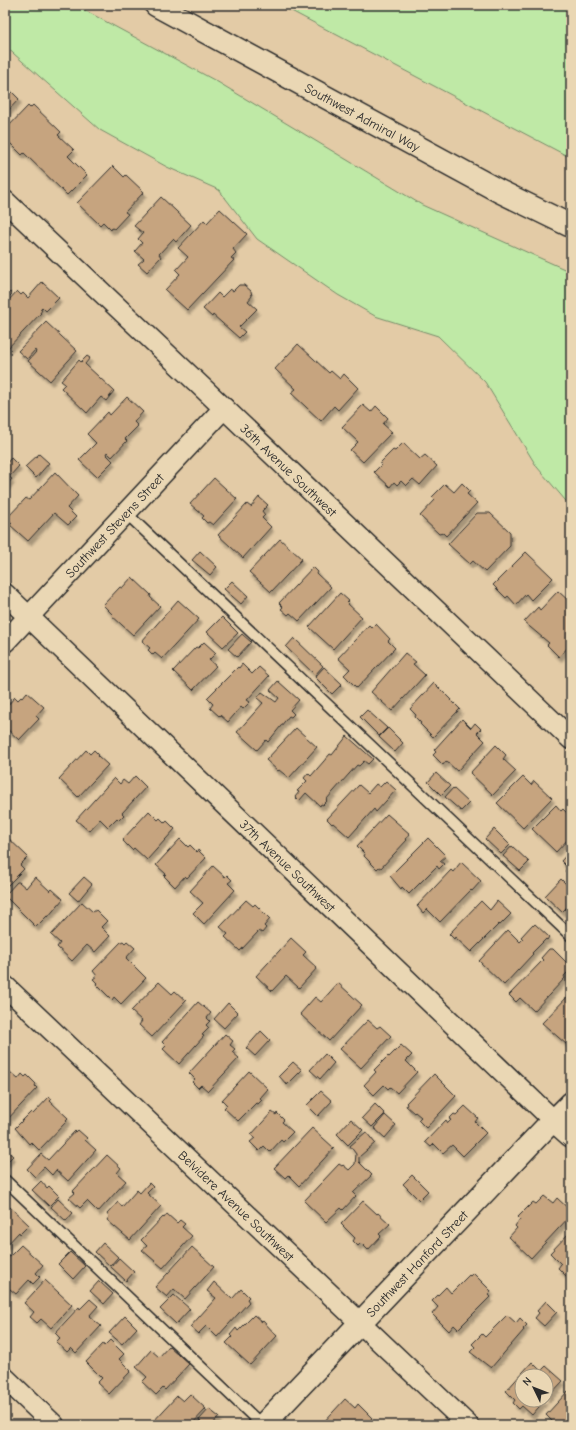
<svg xmlns="http://www.w3.org/2000/svg" width="576" height="1430" viewBox="0 0 576 1430" font-family="'Comic Neue',sans-serif">
  <style>
    .green { fill: #bfe9a6; stroke: #758a68 }
    .building { fill: #c6a47f; stroke: #2b2b2b; filter: url(#shadow) }
    .lines { fill: none; stroke-linecap: round; stroke-linejoin: round }
    .service-casing { stroke: #2b2b2b; stroke-width: 13 }
    .minor-casing { stroke: #2b2b2b; stroke-width: 23 }
    .tertiary-casing { stroke: #2b2b2b; stroke-width: 25 }
    .primary-casing { stroke: #2b2b2b; stroke-width: 25 }
    .service { stroke: #ead7b4; stroke-width: 10 }
    .minor { stroke: #ead7b4; stroke-width: 20 }
    .tertiary { stroke: #ead7b4; stroke-width: 22 }
    .primary { stroke: #ead7b4; stroke-width: 22 }
    .labels { text-anchor: middle; dominant-baseline: central; stroke-width: 3; stroke-linejoin: round; paint-order: stroke }
    .street-label { font-size: 13px; fill: #2b2b2b; stroke: #ead7b4 }
  </style>
  <defs>
    <filter id="shadow"><feDropShadow dx="2.5" dy="4.5" stdDeviation="1" flood-color="#0004"/></filter>
  </defs>
  <rect width="100%" height="100%" fill="#e3cba6"/>
  <filter id="ink" filterUnits="userSpaceOnUse"><feTurbulence type="fractalNoise" baseFrequency=".025" numOctaves="2"/><feDisplacementMap in="SourceGraphic" scale="8" xChannelSelector="R" yChannelSelector="G"/><feConvolveMatrix kernelMatrix="1 2 1 2 8 2 1 2 1" color-interpolation-filters="sRGB"/></filter>
  <g filter="url(#ink)">
    <path class="green" d="M5,5H75L216,81L422,205L571,272V507L537,467L485,382L438,336L375,316L338,295L257,239L219,190L167,167L100,130L5,46Z
      M280,5H571V158Z"/>
    <path class="building" d="M5,85L19,99L5,114Z
      M33,105L61,132L58,135L74,150L68,156L87,175L67,195L24,153L22,155L5,138V130L28,106L30,108Z
      M113,166L124,177L126,175L144,192L125,212L128,214L114,229L112,228L111,230L103,222L100,225L77,203Z
      M161,197L191,225L176,242L173,239L159,254L161,257L147,272L138,264L144,259L135,251L142,243L138,239L143,233L134,226Z
      M220,209L247,234L233,249L236,253L231,258L234,260L187,310L165,290L180,274L176,270L188,257L178,248L204,220L207,223Z
      M42,282L59,298L46,311L42,307L40,309L42,310L40,313H41L6,350L5,349V297L10,292L12,294L7,299L8,301L17,291L21,295L23,293L28,298Z
      M239,285H244L251,291L252,296L248,301L257,309L239,327L245,332L239,338L213,315L212,317L203,309L218,293L222,297L230,289L233,291Z
      M46,322L77,351L50,381L28,361L36,352L35,350L27,359L18,351Z
      M298,344L329,373L331,371L340,379L344,374L358,388L338,410L334,406L321,421L291,393L296,389L275,369Z
      M87,356L90,358L85,364L114,391L106,401L101,397L87,413L61,388L65,384L61,381L79,360L81,362Z
      M127,397L143,412L134,422L138,426L125,439L127,441L112,457L107,452L106,454L113,461L97,477L79,460L96,443L87,434L108,412L110,415Z
      M363,405L371,412L376,406L388,418L383,424L392,432L363,462L350,450L358,442L342,427Z
      M403,443L420,459L425,455L437,466L420,485L413,479L406,486L401,481L397,485L394,482L390,487L374,472L382,464L380,463L393,450L395,451Z
      M39,454L49,463L36,478L25,467Z
      M11,458L19,466L9,477L12,479L5,487V465Z
      M55,472L78,496L67,508L76,517L68,525L54,513L28,541L10,525L12,523L7,518L26,498L29,500Z
      M214,478L237,499L213,525L209,522L207,523L202,518L204,516L190,504Z
      M462,483L470,491L467,494L477,503L446,536L443,533L439,534L420,516L435,500L432,497L445,484L454,492Z
      M259,497L268,505L262,511L265,515L262,518L271,527L243,558L218,535L247,504L251,507Z
      M477,513H490L510,532V546L485,572L473,561L470,564L448,544Z
      M280,539L302,559L271,592L249,572Z
      M200,551L217,567L210,575L192,560Z
      M526,552L553,578L531,600L526,594L516,605L508,596L506,598L493,585Z
      M313,567L318,572L317,574L331,587L299,621L290,613L288,615L281,609L283,607L279,603Z
      M132,577L151,595L150,597L160,606L133,635L111,615L112,614L103,605L120,587L122,588Z
      M232,581L248,596L241,604L224,589Z
      M558,591L571,603V644L559,657L547,645L549,643L524,622L538,607L540,610Z
      M340,593L349,601L347,603L362,617L333,649L309,627Z
      M178,600L199,619L162,659L155,653L153,655L148,650L150,648L142,641Z
      M222,617L238,633L223,647L207,632Z
      M376,624L390,639L388,641L395,648L357,688L344,675L350,669L338,658L369,625L372,628Z
      M242,634L251,642L237,657L228,649Z
      M294,638L323,666L315,675L286,647Z
      M204,642L216,653L209,660L216,666L193,690L173,671L196,647L198,648Z
      M405,653L416,662L413,664L425,675L392,711L371,692Z
      M242,664L252,674L259,667L269,676L247,700L250,702L243,709L241,707L228,722L220,715L219,716L210,708L213,704L207,698L238,667L239,668Z
      M324,667L342,684L332,694L315,677Z
      M278,681L299,700L290,710L294,714L291,717L289,716L268,742L266,740L257,750L237,732L263,703L257,698L262,692L276,702L279,698L270,690Z
      M434,683L460,709L433,737L420,724L421,723L415,717L416,715L410,709Z
      M27,692L44,707L36,716L39,719L19,740L5,727V708L15,697L18,700L21,697L22,698Z
      M367,710L387,728L379,736L360,717Z
      M462,719L471,728L475,723L481,729L477,733L485,741L457,771L446,761L443,765L433,755L436,752L434,750Z
      M296,728L317,747L289,778L279,770L278,771L266,760Z
      M388,728L403,743L395,752L379,737Z
      M347,736L373,759L368,764L364,761L359,766L357,765L326,800L327,801L323,805L321,804L320,806L306,793L299,801L295,797L299,792L297,791L307,781L304,778L308,773L311,776L330,754L332,755Z
      M496,745L506,755L503,759L516,771L493,795L470,773Z
      M86,750L90,754L94,750L99,755L98,756L108,765L78,797L59,779Z
      M436,773L450,786L441,795L428,782Z
      M135,776L146,787L122,813L124,815L119,820L117,818L108,827L100,819L89,831L76,820L114,778L120,784L123,780L128,784Z
      M523,777L531,785L534,781L552,798L523,828L497,803Z
      M386,781L396,790L376,812L374,809L349,837L333,823L332,824L327,819L359,785L368,793L376,784L380,787Z
      M453,788L469,803L461,811L445,797Z
      M556,805L561,811L563,809L571,817V836L556,852L532,829Z
      M149,811L158,820L160,818L165,823L167,821L175,829L147,860L134,848L132,850L123,841L124,840L123,839Z
      M387,814L410,834L406,839L407,840L381,868L379,867L377,869L364,856L365,854L357,846Z
      M494,829L510,845L501,854L485,839Z
      M5,835L28,857L20,865L24,869L5,888Z
      M428,838L446,856L440,861L444,864L439,869L437,866L409,894L402,887L401,889L390,876Z
      M180,839L188,847L190,845L197,852L198,850L206,858L187,878L185,876L175,887L164,876L166,874L156,865Z
      M512,846L529,862L520,871L503,856Z
      M571,850V877L565,871L568,868L561,861Z
      M461,862L481,881L472,891L471,890L440,922L427,909L423,913L417,906L451,870L453,872Z
      M213,866L225,877L227,875L232,880L228,883L235,890L204,924L193,913L203,903L190,891Z
      M35,877L50,891L52,889L63,899L48,917L47,916L36,927L5,896L6,894L17,882H19L26,888Z
      M84,877L92,884L78,901L69,893Z
      M561,879L571,889V903L562,912L545,896Z
      M246,900L253,906L255,904L270,919L264,926L266,928L262,933L259,931L240,951L225,937L228,934L220,927Z
      M481,901L490,910L497,901L511,914L500,925L499,924L471,952L455,937L454,939L449,934Z
      M82,902L93,912L96,910L107,921L101,927L110,936L95,952L87,945L72,961L57,947L60,943L51,935Z
      M535,924L549,937L547,940L546,939L532,953L533,954L504,985L479,961L508,930L520,942L523,939L521,937L532,925L533,926Z
      M291,938L306,952L303,955L317,968L299,988L286,976L272,991L256,976Z
      M123,941L125,943L127,941L135,948L126,958L146,978L121,1004L114,997L112,1000L96,984L97,983L93,979L97,976L93,971L121,942Z
      M549,949H553L569,965L570,970L564,976L565,978L534,1011L520,998L516,1002L509,995L543,960L541,958Z
      M159,982L172,994L175,991L186,1001L152,1037L139,1025L142,1021L131,1011Z
      M338,983L362,1005L329,1041L300,1014L315,997L321,1002Z
      M571,993V1039L566,1044L542,1023Z
      M198,1002L211,1013L207,1018L210,1021L206,1025L209,1028L202,1035L204,1036L179,1064L163,1049L166,1046L162,1042Z
      M228,1003L238,1013L224,1028L214,1019Z
      M368,1020L377,1028L380,1026L391,1036L361,1068L340,1049Z
      M261,1031L270,1040L255,1056L246,1048Z
      M225,1034L233,1041L230,1045L235,1049L232,1052L239,1058L208,1091L201,1085L198,1088L192,1082L195,1079L189,1073Z
      M401,1045L412,1055L406,1061L417,1072L397,1093L390,1087L388,1089L384,1085L374,1095L364,1085L376,1072L374,1070L388,1056L389,1057Z
      M325,1054L334,1063L320,1079L310,1070Z
      M293,1062L302,1070L287,1085L279,1076Z
      M249,1071L268,1089L260,1098L262,1100L258,1104L256,1103L238,1121L224,1108L227,1105L222,1100Z
      M10,1072L18,1079L22,1074L25,1077L27,1075L36,1084L35,1086L37,1088L5,1122V1078Z
      M434,1074L456,1096L426,1128L418,1120L421,1117L415,1112L414,1113L406,1106L407,1104L406,1103Z
      M321,1091L332,1101L318,1116L307,1105Z
      M49,1097L52,1099L50,1101L68,1118L66,1120L67,1121L39,1150L31,1142L29,1144L15,1128L31,1112L33,1114Z
      M375,1104L385,1114L372,1127L362,1118Z
      M465,1106L478,1118L475,1122L486,1133L463,1156L452,1145L443,1153L434,1144L431,1147L425,1142L446,1120L448,1123L451,1120L449,1119L454,1114L456,1115Z
      M272,1112L276,1115L277,1113L284,1120L282,1122L293,1132L283,1142L281,1140L270,1152L264,1146L259,1151L250,1142L255,1138L251,1135Z
      M385,1115L396,1125L385,1138L374,1128Z
      M351,1119L363,1130L348,1145L337,1134Z
      M312,1128L334,1148L299,1186L288,1175L285,1178L274,1168Z
      M78,1130L87,1138L85,1140L96,1150L68,1181L56,1170L52,1175L44,1167L35,1177L27,1169L41,1154L48,1160L75,1131L76,1132Z
      M366,1132L375,1143L359,1157V1162L372,1175L353,1193L356,1196L343,1210L341,1208L326,1222L304,1201L339,1164L342,1166L343,1165L349,1170L355,1164L356,1154L350,1146Z
      M5,1149L13,1156L5,1164Z
      M107,1155L121,1168L117,1173L126,1181L98,1212L87,1201L80,1208L69,1198L75,1193L73,1191Z
      M412,1175L428,1191L419,1200L403,1184Z
      M41,1181L47,1188L49,1186L59,1196L49,1206L32,1190Z
      M149,1183L153,1187L147,1193L161,1206L130,1240L107,1220L109,1217L107,1214L118,1202L122,1207L137,1190L140,1193Z
      M544,1196L553,1203L557,1198L571,1211V1215L531,1258L509,1237L517,1228L515,1226L520,1219L518,1217L533,1202L536,1204Z
      M58,1199L73,1213L66,1221L51,1207Z
      M363,1201L377,1214L378,1213L390,1224L379,1234L381,1236L368,1250L361,1243L358,1246L353,1241L355,1238L341,1224Z
      M10,1207L29,1225L20,1234L19,1232L5,1247V1212Z
      M167,1214L177,1223L180,1220L185,1224L182,1227L192,1236L163,1268L142,1250L147,1246L141,1240L163,1217L164,1218Z
      M571,1231V1279L570,1280L558,1268L561,1264L550,1253Z
      M103,1243L118,1257L110,1266L95,1252Z
      M21,1245L43,1265L36,1273L40,1277L33,1284L29,1280L16,1294L5,1285V1261Z
      M192,1247L214,1267L185,1299L174,1289L167,1297L155,1287Z
      M70,1252L85,1266L73,1279L58,1264Z
      M119,1258L134,1272L126,1281L111,1267Z
      M473,1273L491,1291L488,1295L490,1297L458,1329L454,1325L449,1331L432,1314L438,1307L432,1301L446,1287L451,1293L469,1275L470,1276Z
      M45,1280L72,1305L51,1328L41,1319L37,1323L30,1317L34,1312L24,1303Z
      M99,1281L113,1294L104,1304L90,1291Z
      M214,1282L232,1299L241,1289L249,1297L247,1299L249,1302L217,1337L206,1326L198,1334L190,1327L216,1298L207,1291Z
      M174,1295L190,1309L176,1324L160,1309Z
      M90,1299L98,1306L89,1316L101,1326L76,1353L71,1348L67,1352L56,1342L60,1338L55,1333L79,1307L80,1309Z
      M546,1301L557,1312L544,1326L535,1318L539,1313L537,1311Z
      M254,1315L262,1322L263,1321L277,1336L250,1365L226,1343L232,1337L230,1335L236,1328L238,1331Z
      M507,1315L516,1323L520,1318L527,1325L523,1329L524,1330L491,1368L470,1352L475,1347L472,1344L482,1334L485,1337Z
      M125,1316L137,1328L122,1344L109,1333Z
      M110,1340L124,1354L119,1359L131,1371L109,1394L97,1383L102,1378L86,1362L103,1344L104,1346Z
      M169,1346L189,1364L165,1390L163,1388L156,1395L142,1382L147,1377L136,1367L151,1350L159,1357Z
      M532,1362L541,1371L546,1366L563,1381L546,1399V1376H522V1400H545L532,1415L522,1406L519,1409L513,1403L515,1400L506,1391Z
      M568,1391L571,1394V1425H556L546,1415Z
      M190,1394L206,1409L191,1425L151,1424L177,1396L183,1401Z
      M345,1399L355,1408L358,1404L372,1418L370,1421L373,1423L371,1425H321Z
      M209,1409L219,1417L212,1425H204L199,1420Z"/>
    <g class="lines">
      <g class="service-casing">
        <path id="service" d="M126,513L571,936
          M5,1180L262,1425"/>
      </g>
      <g class="minor-casing">
        <g id="minor">
          <path id="s1" d="M5,201L205,390L571,739"/>
          <path id="s2" d="M5,594L553,1120L571,1102"/>
          <path id="s3" d="M5,642L224,408"/>
          <path id="s4" d="M5,986L468,1425"/>
          <path d="M5,1378L54,1425"/>
        </g>
      </g>
      <g class="tertiary-casing">
        <g id="tertiary">
          <path id="s5" d="M263,1425L553,1120L571,1136"/>
        </g>
      </g>
      <g class="primary-casing">
        <g id="primary">
          <path id="s6" d="M156,5L499,191L571,226"/>
        </g>
      </g>
      <use href="#service" class="service"/>
      <use href="#minor" class="minor"/>
      <use href="#tertiary" class="tertiary"/>
      <use href="#primary" class="primary"/>
    </g>
  </g>
  <g class="labels">
    <g class="street-label">
      <text stroke="none"><textPath href="#s6" startOffset="235">Southwest Admiral Way</textPath></text>
      <text stroke="none"><textPath href="#s1" startOffset="391">36th Avenue Southwest</textPath></text>
      <text stroke="none"><textPath href="#s3" startOffset="160">Southwest Stevens Street</textPath></text>
      <text stroke="none"><textPath href="#s2" startOffset="392">37th Avenue Southwest</textPath></text>
      <text stroke="none"><textPath href="#s4" startOffset="319">Belvidere Avenue Southwest</textPath></text>
      <text stroke="none"><textPath href="#s5" startOffset="223">Southwest Hanford Street</textPath></text>
    </g>
  </g>
  <rect width="576" height="1430" fill="none" stroke="#ead7b4" stroke-width="20"/>
  <rect x="10" y="10" width="556" height="1410" fill="none" stroke="#2b2b2b" stroke-width="1.5" filter="url(#ink)"/>
  <g transform="translate(534 1388) rotate(313)"><circle r="19" fill="#ead7b4" stroke="#9e927d"/>
  <path d="M0-3L7 15L0 10L-7 15Z" fill="#2b2b2b"/>
  <text y="-6" font-size="11" font-weight="bold" text-anchor="middle" fill="#2b2b2b">N</text>
  </g>
</svg>
